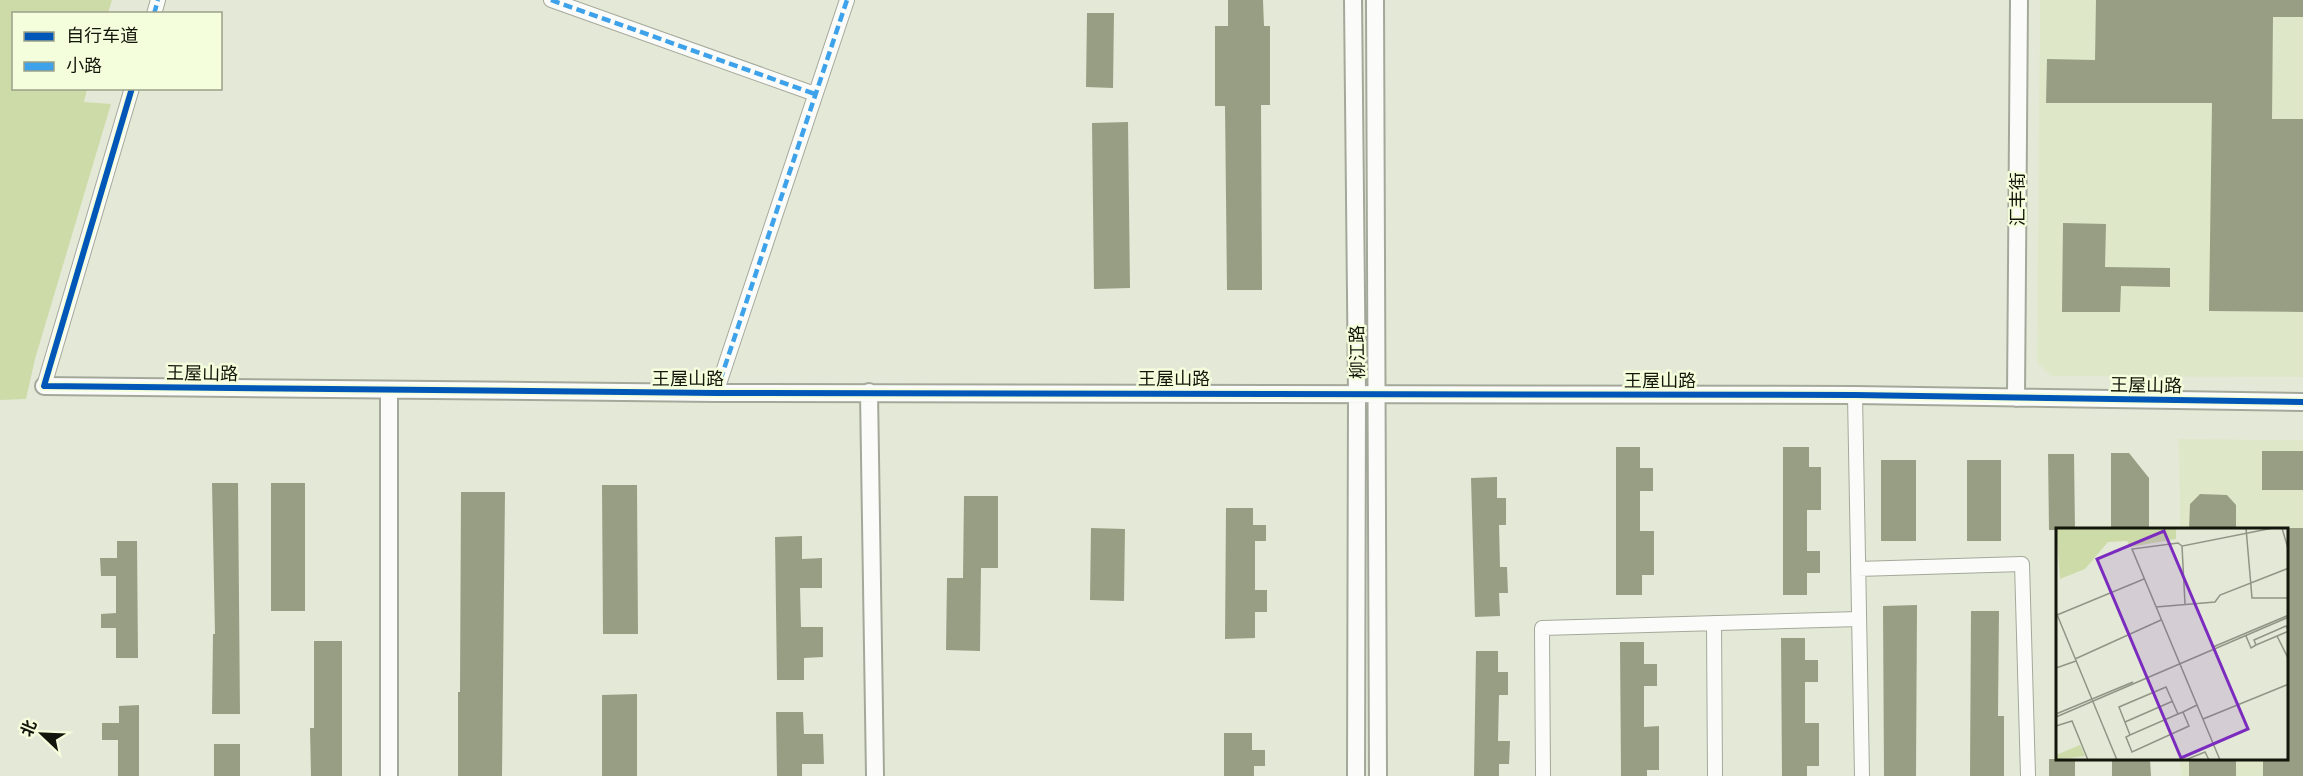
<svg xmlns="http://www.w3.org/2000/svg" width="2303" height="776" viewBox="0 0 2303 776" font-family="Mulish,'Noto Sans SC',sans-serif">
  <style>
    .built { fill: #dfe7c9 }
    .green { fill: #cddba8 }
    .building { fill: #989e84 }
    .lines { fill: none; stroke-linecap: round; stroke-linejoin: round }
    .minor-casing { stroke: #a4a89a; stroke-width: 16 }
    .tertiary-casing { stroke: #a4a89a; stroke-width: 20 }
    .minor { stroke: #fbfcf9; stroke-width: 14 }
    .tertiary { stroke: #fbfcf9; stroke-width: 16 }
    .quiet { stroke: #3da2e9; stroke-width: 4.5; stroke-dasharray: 9 4.5; stroke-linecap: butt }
    .cycleway-casing { stroke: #f4fedc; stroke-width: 10 }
    .cycleway { stroke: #0057b8; stroke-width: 6 }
    .labels { text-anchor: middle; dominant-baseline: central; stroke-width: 5; stroke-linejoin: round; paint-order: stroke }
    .street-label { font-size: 18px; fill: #13160a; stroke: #f4fedc }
    .inset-road { fill: none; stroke: #909585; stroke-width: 1.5 }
    .view { fill: #7b2cbf; fill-opacity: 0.15; stroke: #7b2cbf; stroke-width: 3 }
    .inset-edge { fill: none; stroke: #13160a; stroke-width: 3 }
  </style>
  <rect width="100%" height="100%" fill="#e4e9d7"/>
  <path class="built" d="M2040,0H2303V377L2051,376L2037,362Z
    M2179,439L2303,440V776H2181L2180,760H2286V530H2180Z"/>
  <path class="green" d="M0,0H112L108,13L14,14V88L87,89L84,102L111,104L35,359L26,399L0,400Z"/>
  <path class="building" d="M1228,0H1263L1264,26H1270V105H1261L1262,290H1227L1225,106H1215V26H1228Z
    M2096,0H2303V17H2273L2272,119H2303V312L2209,311L2212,103H2046L2047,59L2095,60Z
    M1087,13H1114L1113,88L1086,87Z
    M1128,122L1130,288L1094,289L1092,123Z
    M2063,223L2106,224L2105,267L2170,268V287L2121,286L2120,312H2062Z
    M1616,447H1640V468H1653V491H1640V531H1654V575H1642V595H1616Z
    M1783,447H1809V467H1821V510H1807V551H1820V573H1807V595H1783Z
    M2262,451H2303V490H2262Z
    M2111,453H2129L2149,478V530H2111Z
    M2048,454H2074L2075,530H2049Z
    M1881,460H1916V541H1881Z
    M1967,460H2001V541H1967Z
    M1497,477V498H1506V525H1499L1500,567H1507L1508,593H1499L1500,616L1475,617L1471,478Z
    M212,483H238L240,714H212L213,634H215Z
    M271,483H305V611H271Z
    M602,485H637L638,634H603Z
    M461,492H505L502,776H458V692H460Z
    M2200,494L2227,495L2236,505V530H2189L2190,504Z
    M964,496H998V568H981L980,651L946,650L947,578H963Z
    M1226,508H1253V525H1266V541H1255V590H1267V612H1255V638L1225,639Z
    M1091,528L1125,529L1124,601L1090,600Z
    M2286,528H2303V776H2263V759H2286Z
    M802,536V559L822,558V588H800L801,627H823V657L804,658V680H777L775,537Z
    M117,541H137L138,658H116V628H101V614L116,613V576H101L100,558H117Z
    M1917,605L1916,776H1884L1883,606Z
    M1971,611H1999L1998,716H2004V776H1970Z
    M1781,638H1805V660H1818V682H1805V723H1819V766H1807V776H1782Z
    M314,641H342V776H311L310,728H314Z
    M1620,642H1644V664H1657V686H1644V727L1659,726V770H1647V776H1621Z
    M1476,651H1498V672H1508V695H1499L1498,741H1510L1509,764H1499V776H1474Z
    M637,694V776H602V695Z
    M139,705V776H118V740H102V723H119V706Z
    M776,712H803L804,734H823L824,764H802V776H777Z
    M1224,733H1252V750H1265V766H1254V776H1224Z
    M214,744H240V776H214Z
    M2049,759H2075V776H2049Z
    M2112,759H2150L2151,776H2112Z
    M2189,759H2236V776H2189Z"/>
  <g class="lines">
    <g class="minor-casing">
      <path id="minor" d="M551,0L815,94
        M154,14L158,0
        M44,386L132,88
        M716,393L847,0
        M1855,395L1862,776
        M1858,569L2022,564L2028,776
        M1714,623L1715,776
        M1543,776L1542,628L1859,619"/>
    </g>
    <g class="tertiary-casing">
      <path id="tertiary" d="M1353,0L1357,394L1356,776
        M1375,0L1378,776
        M44,386L716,393L1855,395L2303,402
        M869,392L875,776
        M2016,398L2019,0
        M389,776V390"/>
    </g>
    <use href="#minor" class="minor"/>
    <use href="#tertiary" class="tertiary"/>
    <path class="quiet" d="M551,0L815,94
      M154,14L158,0
      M716,393L847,0"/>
    <g class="cycleway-casing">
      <path id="cycleway" d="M132,88L44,386L716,393L1855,395L2303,402"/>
    </g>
    <use href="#cycleway" class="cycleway"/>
  </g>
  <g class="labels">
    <g class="street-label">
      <text transform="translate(2017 199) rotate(-90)">汇丰街</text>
      <text transform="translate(1357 352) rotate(-91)">柳江路</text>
      <text transform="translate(202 373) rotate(1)">王屋山路</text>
      <text x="688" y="378">王屋山路</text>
      <text x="1174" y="378">王屋山路</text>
      <text x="1660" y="380">王屋山路</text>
      <text transform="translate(2146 385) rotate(1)">王屋山路</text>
    </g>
  </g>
  <g transform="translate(2056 528)">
    <rect width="232" height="232" fill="#e4e9d7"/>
    <path d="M0,0H120V11L74,19L71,13L52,14L29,41L4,51ZM24,217L29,228L0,232V227Z" fill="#cddba8"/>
    <path class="inset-road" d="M190,0L196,70H233M226,0L233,24M126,18L122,15L76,21L164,232M129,76L126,18L217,0M100,79L159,74L164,67L233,40M0,84L61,232M1,87L88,51M230,98L233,103L200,117L198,112ZM190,108L195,120L200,117M221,108L233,132M157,119L233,87M19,131L105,92M0,140L20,133M0,186L77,154M122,186L110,159L63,179L74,207L122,186L127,184L141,177M0,189L233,89M147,191L233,156M69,194L117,173M0,198L16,193L32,232M74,207L70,209L76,224L133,198L127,184M129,232L149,224L153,232"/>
    <path class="view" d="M108,3L192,201L125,230L41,31Z"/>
    <rect width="232" height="232" class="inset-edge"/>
  </g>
  <rect x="12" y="12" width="210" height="78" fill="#f4fedc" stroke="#9aa188" stroke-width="1.5"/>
  <rect x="24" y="32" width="30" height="9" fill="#0057b8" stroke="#9aa188" stroke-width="1.5"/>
  <text x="66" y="42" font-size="18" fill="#13160a">自行车道</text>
  <rect x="24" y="62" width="30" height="9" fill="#3da2e9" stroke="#9aa188" stroke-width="1.5"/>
  <text x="66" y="72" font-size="18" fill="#13160a">小路</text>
  <g transform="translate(42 734) rotate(293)" stroke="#f4fedc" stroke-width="4.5" paint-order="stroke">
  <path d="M0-4.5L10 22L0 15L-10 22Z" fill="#13160a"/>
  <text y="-9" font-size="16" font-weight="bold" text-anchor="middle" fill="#13160a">北</text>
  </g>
</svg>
